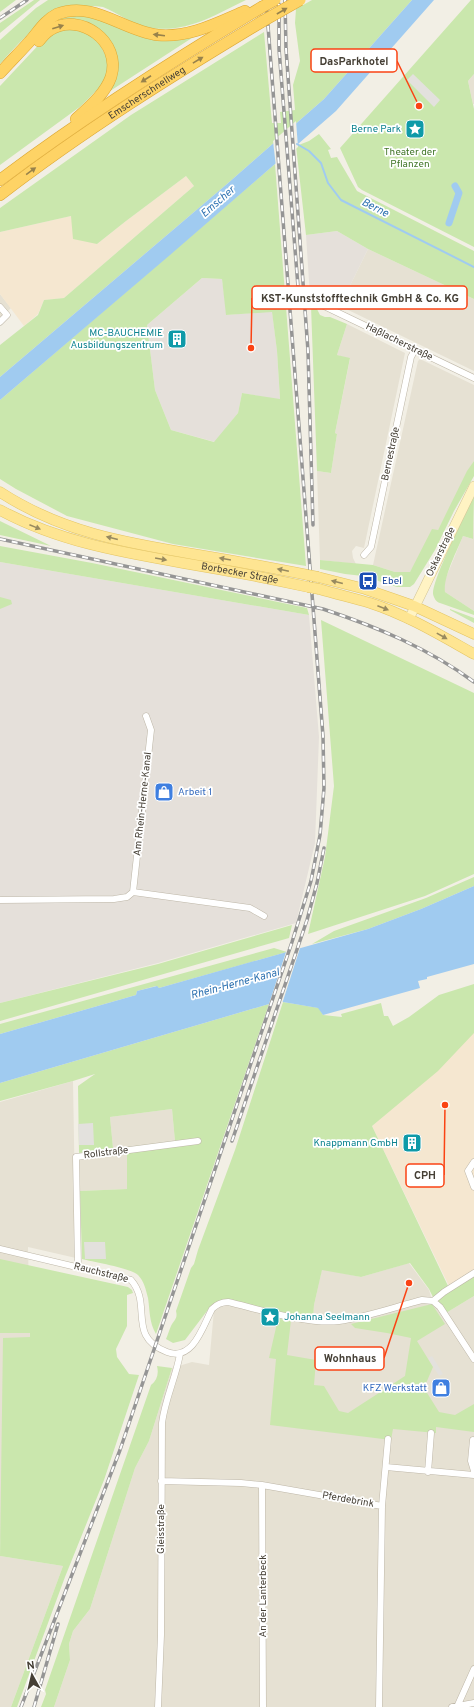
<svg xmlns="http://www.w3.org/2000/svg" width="474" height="1707" viewBox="0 0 474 1707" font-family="Overpass,sans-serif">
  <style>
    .residential { fill: #e6e1d3 }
    .commercial { fill: #f5e7d0 }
    .industrial { fill: #e5e0da }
    .green { fill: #cae7ad; fill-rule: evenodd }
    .parking { fill: #e3e1dd }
    .water { fill: #a0cbf0 }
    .pier { fill: #f2efe5 }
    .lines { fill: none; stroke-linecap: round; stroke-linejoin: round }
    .stream { stroke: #a0cbf0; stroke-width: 2 }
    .canal { stroke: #a0cbf0; stroke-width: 7 }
    .street-casing { stroke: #beb7a8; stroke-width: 7 }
    .secondary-casing { stroke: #d3c595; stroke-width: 10 }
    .primary-casing { stroke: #e3c462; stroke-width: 11 }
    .highway-casing { stroke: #dda834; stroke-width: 12 }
    .street { stroke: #fff; stroke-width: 6 }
    .secondary { stroke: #fff3c3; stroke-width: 9 }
    .primary { stroke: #fee592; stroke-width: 10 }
    .highway { stroke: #fed365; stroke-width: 11 }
    .rail-casing { stroke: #959595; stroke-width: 3.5 }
    .rail { stroke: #fff; stroke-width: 2; stroke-dasharray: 6; stroke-linecap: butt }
    .primary-bridge-casing { stroke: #e3c462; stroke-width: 11; stroke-linecap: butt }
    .highway-bridge-casing { stroke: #dda834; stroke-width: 12; stroke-linecap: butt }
    .primary-bridge { stroke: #fee592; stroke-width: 10 }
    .highway-bridge { stroke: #fed365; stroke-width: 11 }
    .oneway { fill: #98824b }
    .oneway2 { fill: #988a5f }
    .labels { text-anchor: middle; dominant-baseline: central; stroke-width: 3.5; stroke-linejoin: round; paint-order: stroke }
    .street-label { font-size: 10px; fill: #453f35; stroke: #fff }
    .culture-label { font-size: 10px; fill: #0d838f; stroke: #fff; text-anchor: end }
    .park-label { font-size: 10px; fill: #417628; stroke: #fff }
    .transit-label { font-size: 10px; fill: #164399; stroke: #fff; text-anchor: start }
    .shop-label { font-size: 10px; fill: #366cbe; stroke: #fff; text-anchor: start }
    .water-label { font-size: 11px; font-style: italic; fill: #2e72b1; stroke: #fff }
    .leader { fill: none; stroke: #fa4314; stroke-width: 1.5 }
    .callout-dot { fill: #fa4314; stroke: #fff; stroke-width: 1.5 }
    .callout { fill: #fff; stroke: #fa4314; stroke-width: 1.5 }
    .callout-label { font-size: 11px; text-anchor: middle; font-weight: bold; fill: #453f35 }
  </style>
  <rect width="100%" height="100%" fill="#f2efe5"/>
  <path class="residential" d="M474,74V104H473L468,81Z
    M368,249L474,299V371L340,306Z
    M0,294L11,308L0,319Z
    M347,324L405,353L364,548L356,546L352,551L353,558L356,564L320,560L317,471L331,473L337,434L335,433L350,359L337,355Z
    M420,359L474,385V461L438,530L410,572H395L373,565L418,361Z
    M474,516V611L445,592L444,588L445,580L463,536L473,539Z
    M73,1081L76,1258L28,1247L30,1337L0,1544V1102Z
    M172,1109L175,1141L127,1147V1189L80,1191L79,1153L113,1148L110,1117Z
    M409,1263L429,1290L432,1300L348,1318L313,1320L314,1305L322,1269L361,1277Z
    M474,1296V1358L446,1313Z
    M423,1301H433L474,1360V1703L449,1707H54L70,1660L69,1644L73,1631L90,1609L135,1468L149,1441L172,1368L192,1362L209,1365L214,1310L223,1303L330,1322Z
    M0,1556L63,1566L11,1707H0Z"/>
  <path class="commercial" d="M186,176L194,186L64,298L44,300L38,314L24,326L0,294V232L71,216L97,244L126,221Z
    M474,1030V1272L450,1288L372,1126Z"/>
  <path class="industrial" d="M337,231L368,249L340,306L330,295L310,296L306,235Z
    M202,278L222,279L227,315L272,311L277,351L280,400L242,393L238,413L215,442L171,430L155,390L147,325Z
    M0,562L309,615L319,737L315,843L296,923L158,963L0,1003Z"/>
  <path class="green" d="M0,0H16L0,12Z
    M34,0H40L0,33V23Z
    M48,0H246C215,15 187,33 151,28C134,26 118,13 103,7C56,0 27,34 0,64V40L36,8Z
    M312,0H412L324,99L227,184L0,377V345L38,315L44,300L64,298L194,186L186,176L126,221L97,244L73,239L71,216L0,232V208L131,115L264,32L272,123H281L280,112L295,110L293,85L300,61L295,23L296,9Z
    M471,0H474V74L468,81L474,109V247L362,190L358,187L340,148Z
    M80,12L127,29L195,36L107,93L110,85L106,36C87,16 76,19 51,24L59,17Z
    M70,27L95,35L108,60L107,73L101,86L81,106L0,165V86L46,37Z
    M319,134L331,149L328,150L331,158L337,157L357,191L474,251V299L368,249L337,231L306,235L296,146L309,141Z
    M275,164L306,566L173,544L67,516L16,489L0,479V400ZM202,278L222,279L226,315L272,312L277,351L280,399L242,393L238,413L214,442L171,430L155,390L147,325Z
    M315,305L320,315L325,317H330L347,324L337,355L350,358L335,433L337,434L331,473L317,471L311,306Z
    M474,461V476L454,511L435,550L414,584L410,587H397L363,576L345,574L320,569V560L373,565L395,572H410L432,529L438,530L467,471Z
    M474,497L473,539L463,536C457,551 443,577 445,592L474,611V615L440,603C436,602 434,598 433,594C432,580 466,512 474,497Z
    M0,521L51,546L0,535Z
    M0,546L92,563L307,608L309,615L0,562Z
    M0,597L11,600L12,604L0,609Z
    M450,609L474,618V623L450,610Z
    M321,620L474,693V874L425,896L308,934L325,857L334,786Z
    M474,877V886L421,909L368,929L312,944L334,931L426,898Z
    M292,925L289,938L0,1021V1003L158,964Z
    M274,948L287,952L159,988L156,986L137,991L136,995L0,1034V1024Z
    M474,984V1033L438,1071L372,1126L449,1288L434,1299L429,1289L410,1263L361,1277L322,1270L314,1305L313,1320L215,1303L210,1307L185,1340L173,1343L166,1339C168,1335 169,1330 171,1326C174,1320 178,1319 176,1311L191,1268L194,1264L198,1250L235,1150L283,1002L319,1008L323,1015L342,1017L341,1014L381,1003L384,1016H388L393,1026L409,1017L439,995Z
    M269,1004L156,1334C149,1322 150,1311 148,1298C146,1290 144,1281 138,1275C131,1268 93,1262 82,1259L80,1191L127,1189V1147L175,1141L172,1109L110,1117L113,1148L79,1153L78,1086L95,1074L73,1081L0,1101V1083Z
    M0,1259L128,1287L132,1290L133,1293L127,1295V1326L116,1349L117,1357L129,1374L139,1375L104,1480L65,1577L17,1707H11L63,1566L0,1556L3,1338L30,1337V1333H0Z
    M474,1276V1296L446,1313L435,1300Z
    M432,1304L445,1324L417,1341L433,1367L424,1388L439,1412L455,1415L474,1404V1432L436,1427V1433L393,1429L391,1440L270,1425L276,1359L269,1358L278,1319L291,1320L287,1355L316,1360L314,1385L324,1386L339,1411L348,1413L405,1376L411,1338L387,1333L355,1328L351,1324Z
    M157,1366L172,1368L149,1441L135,1468L90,1609L73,1631L69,1644L70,1660L54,1707H41L46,1694L45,1690L151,1385C157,1380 159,1374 157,1366Z"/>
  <path class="parking" d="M413,74L440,100L434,107L407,80Z
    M93,1123L94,1145H79L78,1124Z
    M84,1242H105L106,1259H85Z
    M432,1356L443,1374L439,1376L428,1358Z"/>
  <path class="water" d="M412,0H434L336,111L170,255L0,400V377L227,184L324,99Z
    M474,886V964L427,977V979L418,981L420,988L323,1015L318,1008L283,1002L269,1004L0,1083V1034L136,995L137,991L157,986L159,988L368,929L421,909Z"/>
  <path class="pier" d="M296,121L298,147L276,167L273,141Z
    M301,945L282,1004L268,1007L287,949Z"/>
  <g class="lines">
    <path class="stream" d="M297,144L309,151L321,163L328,183L341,200L474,267"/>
    <path class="canal" d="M449,223L459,193L455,186"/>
    <g class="street-casing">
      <path id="street" d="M324,306L474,378
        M0,307L7,315L0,322
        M364,555L371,547L411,357L415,350
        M133,892L151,730L146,716
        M0,900L114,899L127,897L133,892L250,908L264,916
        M474,1162L468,1171L474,1187
        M0,1249L131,1280C153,1305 126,1336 167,1352C193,1362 203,1326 212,1309C217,1304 221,1302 228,1302C258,1309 309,1325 339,1321C367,1317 395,1307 422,1300L433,1301
        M78,1267L76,1157L198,1141
        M433,1301L440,1307L474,1359
        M433,1301L444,1292L474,1273
        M473,1440L471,1461L474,1471
        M386,1467L474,1475
        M428,1472L431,1433
        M161,1481L241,1483L262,1485L382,1506L379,1707
        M262,1485L263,1707
        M382,1506L388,1439
        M158,1707L161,1635L162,1423C165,1399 176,1377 180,1354
        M452,1707L474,1703
        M457,1707L474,1669"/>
    </g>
    <g class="secondary-casing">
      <path id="secondary" d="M409,619L474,486"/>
    </g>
    <g class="primary-casing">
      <g id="primary">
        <path d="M0,492C63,533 127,543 199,555C236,561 272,568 308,575"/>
        <path id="s1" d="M0,510C57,541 120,552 183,563C225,570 267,578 308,587"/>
        <path d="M318,577L365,589L414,606L474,634"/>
        <path d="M319,589C336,594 353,598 370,603C407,615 440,635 474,654"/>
      </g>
    </g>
    <g class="highway-casing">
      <g id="highway">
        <path d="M39,41C42,37 45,33 50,30C80,11 122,42 111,77C105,94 89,107 76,119"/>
        <path d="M0,73C10,62 20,52 29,42C38,32 45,20 57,14C94,0 123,31 158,35C189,38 217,23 245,11"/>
        <path d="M0,180C84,117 172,61 262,7"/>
        <path id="s2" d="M0,195C83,131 173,75 263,21"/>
      </g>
    </g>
    <use href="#street" class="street"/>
    <use href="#secondary" class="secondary"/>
    <use href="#primary" class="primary"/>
    <use href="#highway" class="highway"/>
    <g class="rail-casing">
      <path id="rail" d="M285,0L286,49L308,351L313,525
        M279,4V49L299,299
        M0,18L27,0
        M0,539L323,609C377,627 428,648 474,682
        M232,1141L307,920L317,883L324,848
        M21,1707L120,1450L292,942L311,881L320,835L324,788L323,736L266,0
        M34,1707L58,1624"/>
    </g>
    <use href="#rail" class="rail"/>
    <g class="primary-bridge-casing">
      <path id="primary-bridge" d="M308,575L318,577
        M308,587L319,589"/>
    </g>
    <g class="highway-bridge-casing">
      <path id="highway-bridge" d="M262,7L275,0
        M263,21L300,0"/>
    </g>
    <use href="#primary-bridge" class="primary-bridge"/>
    <use href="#highway-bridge" class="highway-bridge"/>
  </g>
  <defs><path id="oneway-solid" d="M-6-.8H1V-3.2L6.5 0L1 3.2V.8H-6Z"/></defs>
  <g class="oneway">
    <use href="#oneway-solid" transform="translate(282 11) rotate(-30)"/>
    <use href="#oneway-solid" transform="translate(58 27) rotate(-17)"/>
    <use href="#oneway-solid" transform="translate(159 35) rotate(-173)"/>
    <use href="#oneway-solid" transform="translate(198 60) rotate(-31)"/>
    <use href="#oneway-solid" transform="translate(146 79) rotate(147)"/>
    <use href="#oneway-solid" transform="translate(31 171) rotate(-36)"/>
  </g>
  <g class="oneway2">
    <use href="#oneway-solid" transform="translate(35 527) rotate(22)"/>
    <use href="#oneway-solid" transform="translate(112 538) rotate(-166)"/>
    <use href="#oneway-solid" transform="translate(161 559) rotate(10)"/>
    <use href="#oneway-solid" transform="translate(225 559) rotate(-170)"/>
    <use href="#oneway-solid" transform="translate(283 570) rotate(-168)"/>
    <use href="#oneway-solid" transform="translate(337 582) rotate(-166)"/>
    <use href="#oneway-solid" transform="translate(383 608) rotate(21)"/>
    <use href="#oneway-solid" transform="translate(442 636) rotate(29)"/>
  </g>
  <defs>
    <g id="sight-square" transform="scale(1)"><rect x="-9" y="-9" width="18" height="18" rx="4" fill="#0f9aa8" stroke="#fff"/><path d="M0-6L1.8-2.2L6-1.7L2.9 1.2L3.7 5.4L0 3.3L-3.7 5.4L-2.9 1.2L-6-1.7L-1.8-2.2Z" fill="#fff"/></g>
    <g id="building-square" transform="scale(1)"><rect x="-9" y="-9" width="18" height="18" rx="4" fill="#0f9aa8" stroke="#fff"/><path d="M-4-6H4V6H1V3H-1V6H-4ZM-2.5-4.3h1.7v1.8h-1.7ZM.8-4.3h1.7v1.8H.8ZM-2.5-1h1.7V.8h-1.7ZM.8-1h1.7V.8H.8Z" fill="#fff"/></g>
    <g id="bus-square" transform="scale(1)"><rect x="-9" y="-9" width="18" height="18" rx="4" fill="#1a4fb4" stroke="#fff"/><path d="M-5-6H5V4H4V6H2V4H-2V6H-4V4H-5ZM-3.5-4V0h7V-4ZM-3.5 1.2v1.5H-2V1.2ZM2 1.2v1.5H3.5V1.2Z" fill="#fff"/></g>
    <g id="shop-square" transform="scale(1)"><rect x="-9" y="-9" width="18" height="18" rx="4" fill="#3f7fe0" stroke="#fff"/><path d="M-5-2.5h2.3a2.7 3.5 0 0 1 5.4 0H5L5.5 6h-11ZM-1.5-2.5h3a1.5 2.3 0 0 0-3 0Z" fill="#fff"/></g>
  </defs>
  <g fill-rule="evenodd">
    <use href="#sight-square" x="415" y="129"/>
    <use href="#building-square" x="177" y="339"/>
    <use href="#bus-square" x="368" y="581"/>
    <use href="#shop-square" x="164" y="792"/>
    <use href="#building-square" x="412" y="1143"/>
    <use href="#sight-square" x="270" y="1317"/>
    <use href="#shop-square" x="441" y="1388"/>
  </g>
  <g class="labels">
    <g class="street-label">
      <text stroke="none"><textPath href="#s2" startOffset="179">Emscherschnellweg</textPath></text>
      <text transform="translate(399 342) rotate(26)">Haßlacherstraße</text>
      <text transform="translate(391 454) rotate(-78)">Bernestraße</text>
      <text transform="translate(441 552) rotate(-64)">Oskarstraße</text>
      <text stroke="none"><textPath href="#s1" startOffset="249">Borbecker Straße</textPath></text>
      <text transform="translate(143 804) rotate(-84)">Am Rhein-Herne-Kanal</text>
      <text transform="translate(106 1153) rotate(-7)">Rollstraße</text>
      <text transform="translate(101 1273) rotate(14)">Rauchstraße</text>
      <text transform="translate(348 1500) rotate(10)">Pferdebrink</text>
      <text transform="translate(161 1529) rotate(-90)">Gleisstraße</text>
      <text transform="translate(263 1596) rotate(-90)">An der Lanterbeck</text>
    </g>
    <g class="culture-label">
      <text x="401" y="129">Berne Park</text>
      <text x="163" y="333">MC-BAUCHEMIE<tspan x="163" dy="12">Ausbildungszentrum</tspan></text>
      <text x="398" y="1143">Knappmann GmbH</text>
      <text x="284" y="1317" text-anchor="start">Johanna Seelmann</text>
    </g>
    <g class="park-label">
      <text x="410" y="152">Theater der<tspan x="410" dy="12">Pflanzen</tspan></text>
    </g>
    <g class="transit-label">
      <text x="382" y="581">Ebel</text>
    </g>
    <g class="shop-label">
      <text x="178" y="792">Arbeit 1</text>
      <text x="427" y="1388" text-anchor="end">KFZ Werkstatt</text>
    </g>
    <g class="water-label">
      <text transform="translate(218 202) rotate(-41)">Emscher</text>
      <text transform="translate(375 208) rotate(27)">Berne</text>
      <text transform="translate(235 984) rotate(-15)">Rhein-Herne-Kanal</text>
    </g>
  </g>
  <path class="leader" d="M419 106L397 61M251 348L252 298M445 1105L444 1175M409 1283L384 1358"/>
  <g class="callout-dot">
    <circle cx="419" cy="106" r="4"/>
    <circle cx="251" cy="348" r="4"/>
    <circle cx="445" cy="1105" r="4"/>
    <circle cx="409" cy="1283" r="4"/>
  </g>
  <g class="callout">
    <rect x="311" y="49" width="86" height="23" rx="4"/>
    <rect x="252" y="286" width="215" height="23" rx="4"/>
    <rect x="406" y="1164" width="38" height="23" rx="4"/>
    <rect x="315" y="1347" width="69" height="23" rx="4"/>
  </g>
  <g class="callout-label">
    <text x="354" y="65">DasParkhotel</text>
    <text x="360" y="302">KST-Kunststofftechnik GmbH &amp; Co. KG</text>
    <text x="425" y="1179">CPH</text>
    <text x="350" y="1362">Wohnhaus</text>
  </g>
  <g transform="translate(32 1675) rotate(352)" stroke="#ffffff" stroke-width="3" paint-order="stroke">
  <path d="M0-3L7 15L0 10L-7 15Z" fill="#453f35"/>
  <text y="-6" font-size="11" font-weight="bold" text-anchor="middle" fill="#453f35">N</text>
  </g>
</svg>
